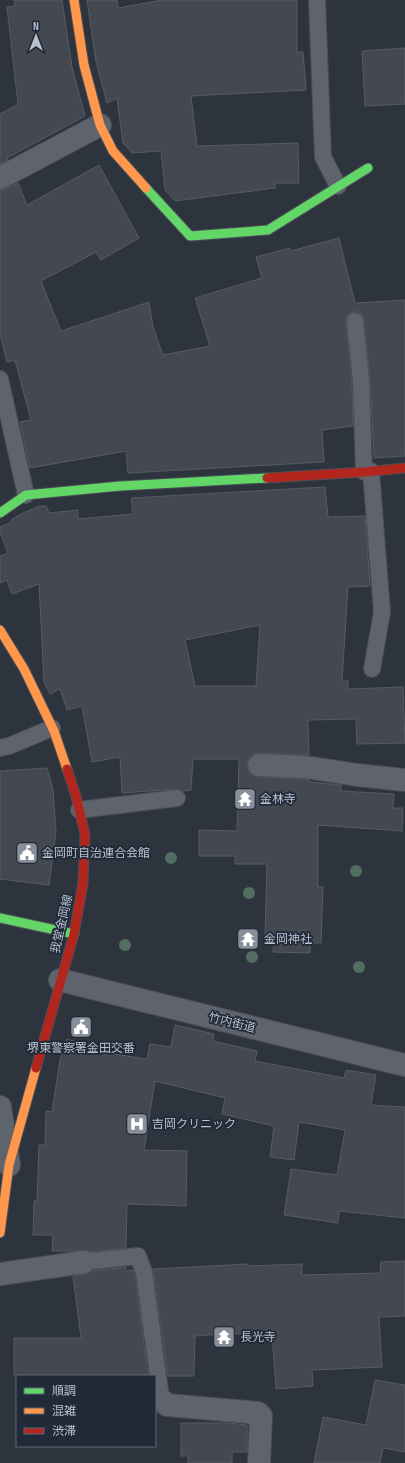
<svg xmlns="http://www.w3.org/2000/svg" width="405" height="1463" viewBox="0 0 405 1463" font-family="'Sofia Sans Condensed','Noto Sans JP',sans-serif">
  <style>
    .building { fill: #434851; stroke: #565c65; fill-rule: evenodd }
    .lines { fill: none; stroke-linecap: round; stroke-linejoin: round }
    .lane-casing { stroke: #4a4f56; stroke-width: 18 }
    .street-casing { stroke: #4a4f56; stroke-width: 24 }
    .fast-casing { stroke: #4a4f56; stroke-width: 11 }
    .slow-casing { stroke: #4a4f56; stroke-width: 11 }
    .jam-casing { stroke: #4a4f56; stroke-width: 11 }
    .lane { stroke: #5f636b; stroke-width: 16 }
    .street { stroke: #5f636b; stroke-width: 22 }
    .fast { stroke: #63d668; stroke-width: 9 }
    .slow { stroke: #ff974d; stroke-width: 9 }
    .jam { stroke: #b3261e; stroke-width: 9 }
    .tree { fill: #526e60 }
    .labels { text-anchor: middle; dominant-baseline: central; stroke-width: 3.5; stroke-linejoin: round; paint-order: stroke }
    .poi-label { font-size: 12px; fill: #b9c0cd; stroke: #202a39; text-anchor: start }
    .street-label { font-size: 12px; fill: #b9c0cd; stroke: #202a39 }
  </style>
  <rect width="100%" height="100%" fill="#2d343e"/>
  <path class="building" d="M14,0H62L72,67L85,116L7,158L8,160L0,164V114L18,104L7,7L15,6Z
    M87,0H117L118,8L162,0H297V52H303L306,90L191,96L197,146L298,143L299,183H275V188L175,201L165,190L161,151L132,153L123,143L117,98L107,103L96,62Z
    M405,48V104L365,106L362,51Z
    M99,165L139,238L101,260L96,252L41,281L61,331L149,302L153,327L163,355L210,346L195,298L262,278L256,257L290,248L291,251L339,238L355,303L405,300V456L374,458L370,379L364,320L362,315L359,312H354L349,314L346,317V322L352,381L353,426L322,430L324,462L128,473L126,451L30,468L20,422L31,420L15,360L7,362L0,334V190L6,189L18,183L27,205Z
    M325,487L328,517L365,516L370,586L348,587L342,681H348V689L403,687L405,743L357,744L356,719L308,720L309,755L260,753L254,754L248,759L247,764L248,770L252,775L258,777L304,779L309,780L310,782L341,785V791L394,794L393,808H403L402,831L318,825V887H323L321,943H310V953L273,952L274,936H265L267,864H235V856H199V830L237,831L239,759H193L191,790L182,791L176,789L122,793L120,757L92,762L82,706L67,710L60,689L50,694L44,682L39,584L12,594L7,580L0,583V556L8,553L0,532V527L12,522L11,520L21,514L40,506H46L49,513L78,510V519L133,514L131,498ZM260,625L256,686H195L185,640Z
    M47,768L53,789L56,832L49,885L0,879V771Z
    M175,1025L214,1034L213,1041L257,1051L255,1061L344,1078L346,1070L376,1075L371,1105L405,1107V1218L339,1211L338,1223L284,1215L291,1169L337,1175L345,1130L299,1122L294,1160L270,1157L274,1126L222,1114L225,1098L155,1081L144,1150L187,1151L186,1206L127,1204L126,1248L90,1252L83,1250L70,1251H52L53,1235H33L34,1201H37L39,1145H45L46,1111L52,1112L60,1060L67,1039L88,1046L87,1050L147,1059L150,1044L171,1047Z
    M405,1261V1316L379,1317L382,1367L312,1370L313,1386L276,1389L272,1333L223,1334L195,1336L194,1376H168L153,1269L248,1264V1266L302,1264V1275L380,1273L381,1262Z
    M126,1267V1271L133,1270L135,1274L148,1376L14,1375V1338H81L73,1276L86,1274L93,1271Z
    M375,1380L405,1385V1452L383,1448L380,1463H314L323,1417L366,1425Z
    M181,1423H229L247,1425V1452H232V1463H188V1456H181Z"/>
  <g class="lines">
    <g class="lane-casing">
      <path id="lane" d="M317,0L323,157L338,186
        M355,321L361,380L364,472
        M0,379L26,495
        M371,471L382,612L372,669
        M0,748L9,746L52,728
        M79,810L177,798
        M84,1262L138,1256L144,1272L161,1398L164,1402"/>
    </g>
    <g class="street-casing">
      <path id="street" d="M0,178L100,125
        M259,765L305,767L357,775L405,780
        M60,980L405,1065
        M0,1107L9,1165
        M0,1274L84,1262
        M164,1402L167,1405L258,1413L261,1416L259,1463"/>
    </g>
    <g class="fast-casing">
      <path id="fast" d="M146,188L190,236L268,230L368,168
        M0,513L26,495L120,486L267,478
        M0,918L74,934"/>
    </g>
    <g class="slow-casing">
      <path id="slow" d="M74,0L84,65L100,125L113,151L146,188
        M0,630L24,669L54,731L67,769
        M0,1233L9,1165L36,1068"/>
    </g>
    <g class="jam-casing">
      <path id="jam" d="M267,478L364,472L405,468
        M36,1068L74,934L83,883L85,834L76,796L67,769"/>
    </g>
    <use href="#lane" class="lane"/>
    <use href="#street" class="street"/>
    <use href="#fast" class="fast"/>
    <use href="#slow" class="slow"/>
    <use href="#jam" class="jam"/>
  </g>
  <g class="tree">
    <circle cx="171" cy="858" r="6"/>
    <circle cx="356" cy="871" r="6"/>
    <circle cx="249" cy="893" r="6"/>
    <circle cx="125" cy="945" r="6"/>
    <circle cx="252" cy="957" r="6"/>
    <circle cx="359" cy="967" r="6"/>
  </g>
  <defs>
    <g id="temple-square" transform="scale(1.15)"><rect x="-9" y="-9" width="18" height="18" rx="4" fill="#888f9b" stroke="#202a39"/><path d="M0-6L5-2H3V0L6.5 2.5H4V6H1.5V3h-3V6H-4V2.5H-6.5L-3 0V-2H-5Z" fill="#fff"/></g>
    <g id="civic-square" transform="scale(1.15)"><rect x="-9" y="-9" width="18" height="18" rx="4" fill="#888f9b" stroke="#202a39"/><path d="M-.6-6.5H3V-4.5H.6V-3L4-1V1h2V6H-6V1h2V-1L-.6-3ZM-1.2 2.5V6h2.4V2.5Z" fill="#fff"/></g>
    <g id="hospital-square" transform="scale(1.15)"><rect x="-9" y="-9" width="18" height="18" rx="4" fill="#888f9b" stroke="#202a39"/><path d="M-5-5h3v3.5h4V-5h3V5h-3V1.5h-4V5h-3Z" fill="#fff"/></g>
  </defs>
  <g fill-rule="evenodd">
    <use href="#temple-square" x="245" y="799"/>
    <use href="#civic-square" x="27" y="853"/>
    <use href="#temple-square" x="248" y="939"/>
    <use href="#civic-square" x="81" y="1027"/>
    <use href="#hospital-square" x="137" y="1124"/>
    <use href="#temple-square" x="224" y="1337"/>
  </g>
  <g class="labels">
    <g class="poi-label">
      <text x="260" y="799">金林寺</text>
      <text x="42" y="853">金岡町自治連合会館</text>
      <text x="264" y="939">金岡神社</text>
      <text x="81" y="1048" text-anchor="middle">堺東警察署金田交番</text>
      <text x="152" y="1124">吉岡クリニック</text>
      <text x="240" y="1337">長光寺</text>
    </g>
    <g class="street-label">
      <text transform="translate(62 924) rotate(-77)">我堂金岡線</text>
      <text transform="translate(232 1023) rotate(14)">竹内街道</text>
    </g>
  </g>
  <rect x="16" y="1375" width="140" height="72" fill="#202a39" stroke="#5d6674"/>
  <rect x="24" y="1388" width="20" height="6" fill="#63d668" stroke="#5d6674"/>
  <text x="52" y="1395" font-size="12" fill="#b9c0cd">順調</text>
  <rect x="24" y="1408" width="20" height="6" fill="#ff974d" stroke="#5d6674"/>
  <text x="52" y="1415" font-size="12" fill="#b9c0cd">混雑</text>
  <rect x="24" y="1428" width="20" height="6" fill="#b3261e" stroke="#5d6674"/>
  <text x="52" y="1435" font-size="12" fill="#b9c0cd">渋滞</text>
  <g transform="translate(36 36)" stroke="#202a39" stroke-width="3" paint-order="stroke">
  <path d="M0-3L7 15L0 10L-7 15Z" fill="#b9c0cd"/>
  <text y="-6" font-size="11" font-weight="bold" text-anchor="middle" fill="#b9c0cd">N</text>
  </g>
</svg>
